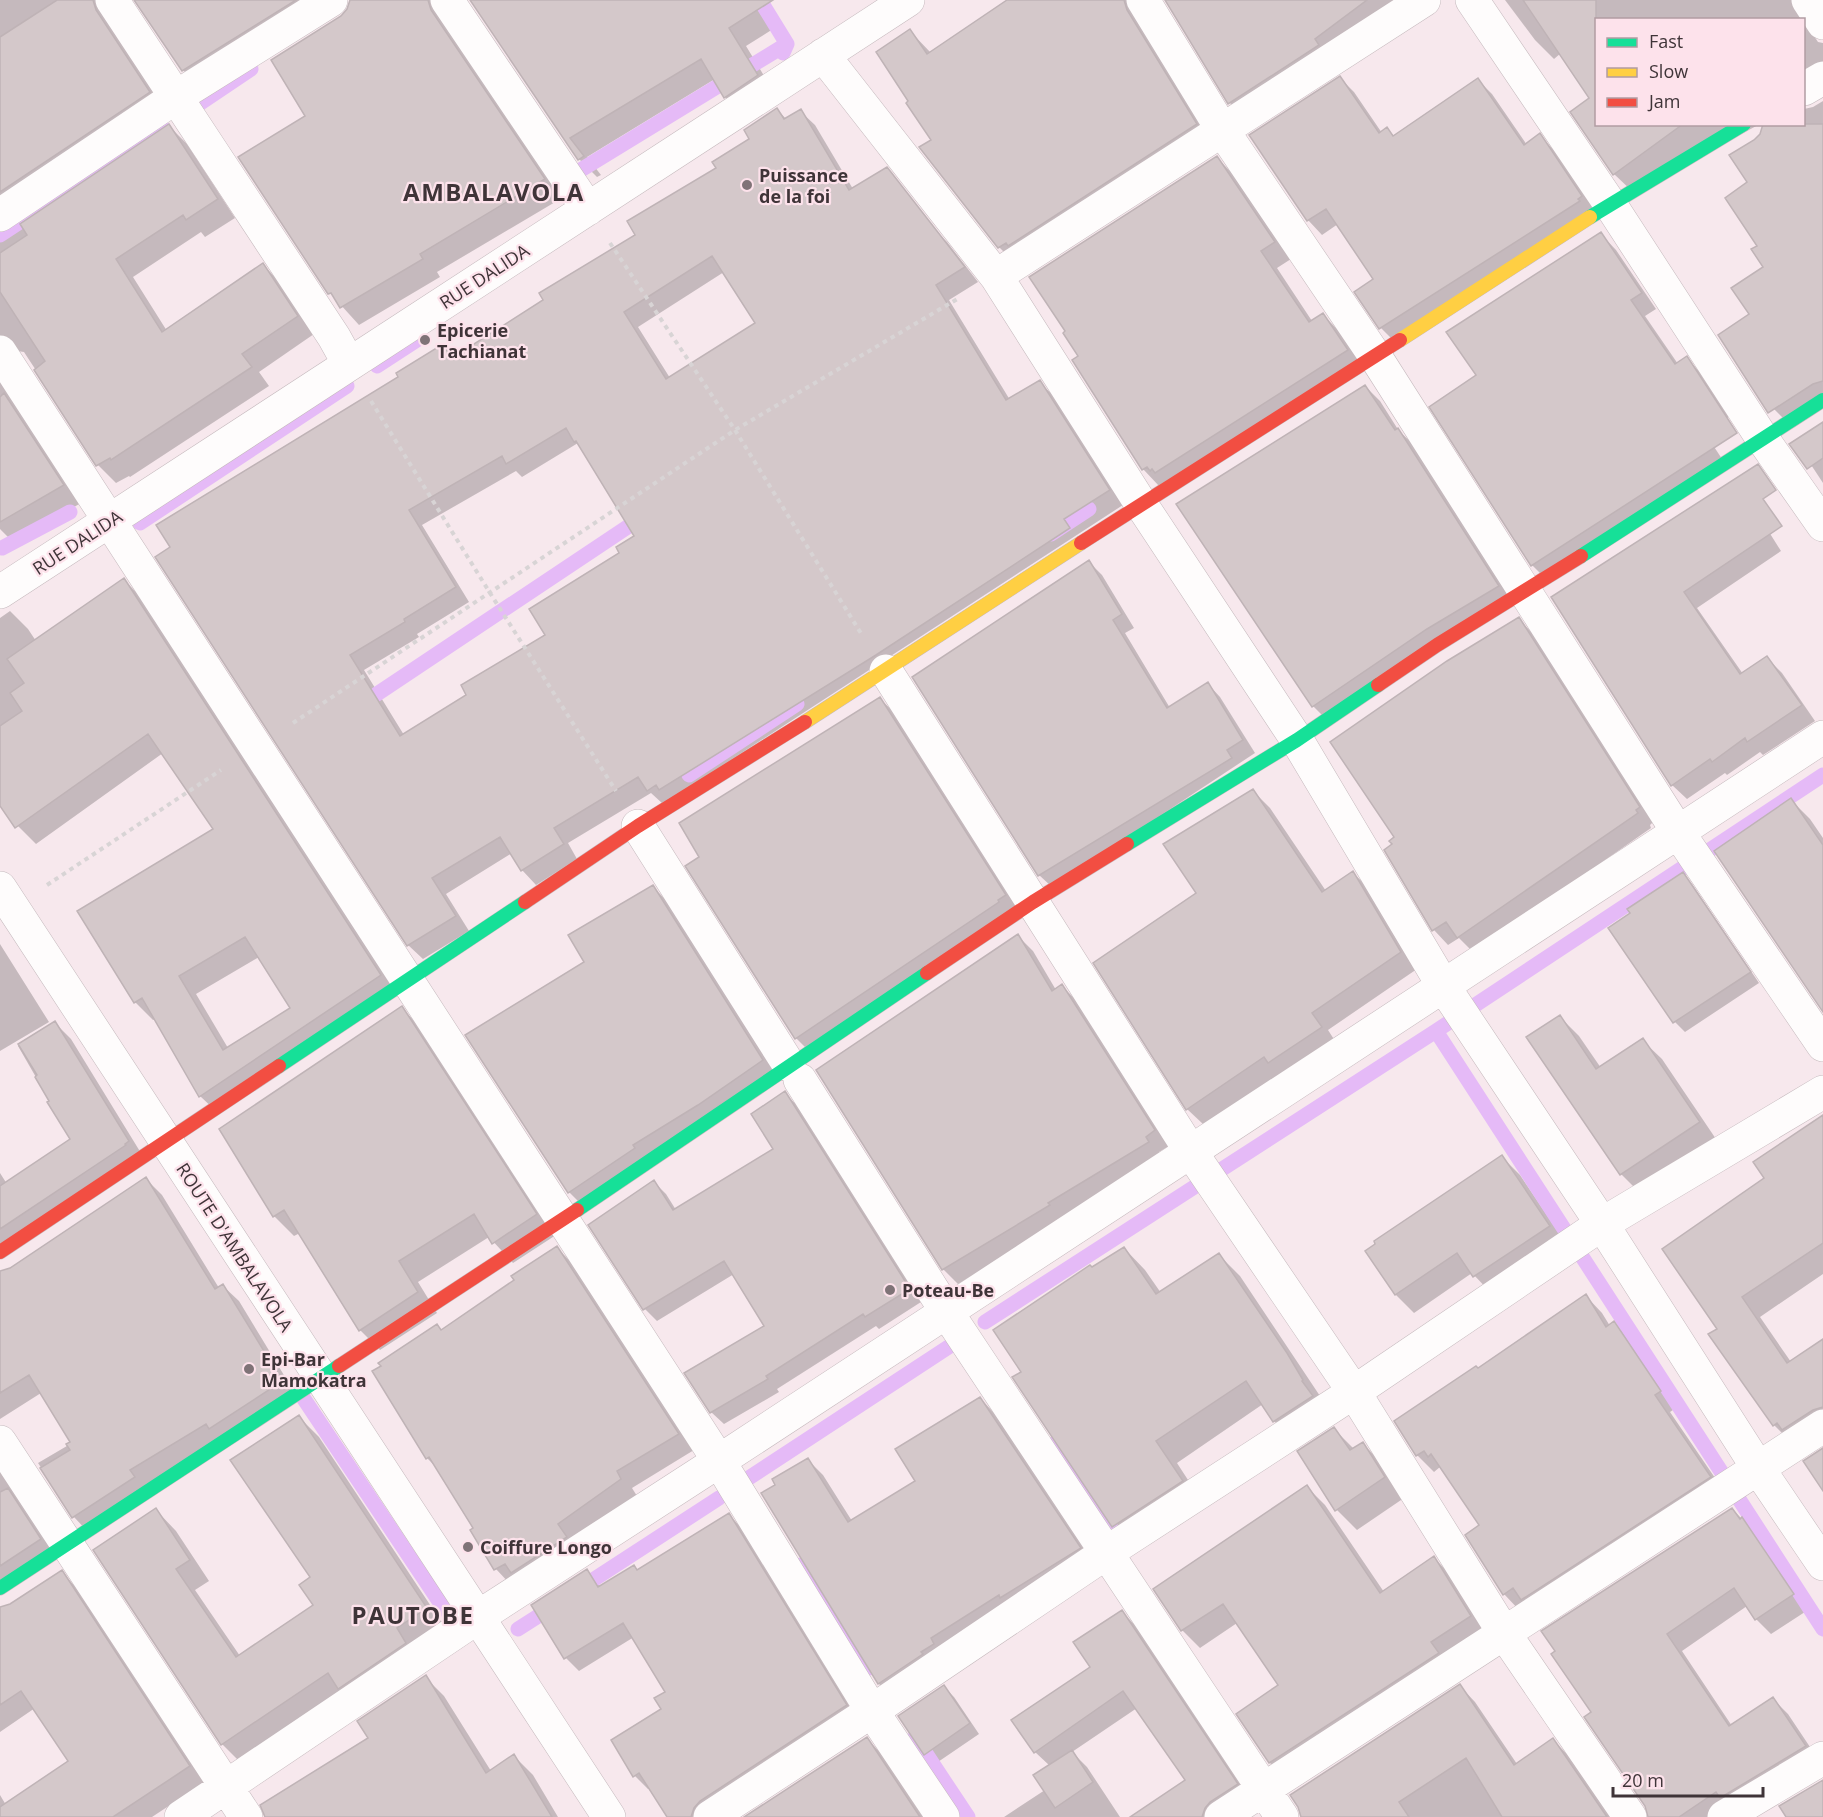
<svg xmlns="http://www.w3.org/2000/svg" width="1823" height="1817" viewBox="0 0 1823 1817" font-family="'Open Sans',sans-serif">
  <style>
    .shadow { fill: #0003; fill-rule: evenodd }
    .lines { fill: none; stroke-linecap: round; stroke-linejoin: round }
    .stream { stroke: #e5baf7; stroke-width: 15 }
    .building { fill: #d4c8ca; stroke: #bfb3b6; stroke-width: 1.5; fill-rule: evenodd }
    .street-casing { stroke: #c5b9bd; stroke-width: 34 }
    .fast-casing { stroke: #c5b9bd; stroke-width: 15 }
    .slow-casing { stroke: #c5b9bd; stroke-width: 15 }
    .jam-casing { stroke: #c5b9bd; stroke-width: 15 }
    .path { stroke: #d8d4d5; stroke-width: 4; stroke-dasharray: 4.5 4.5; stroke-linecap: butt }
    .street { stroke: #fefcfc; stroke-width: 33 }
    .fast { stroke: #16e098; stroke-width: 14 }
    .slow { stroke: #ffcf43; stroke-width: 14 }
    .jam { stroke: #f24e42; stroke-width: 14 }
    .poi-dot { fill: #7f7377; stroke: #fde2eb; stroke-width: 2 }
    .labels { text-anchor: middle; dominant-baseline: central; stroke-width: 4.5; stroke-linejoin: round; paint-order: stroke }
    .poi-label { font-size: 18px; font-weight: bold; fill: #3f3438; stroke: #fde2eb; text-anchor: start }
    .street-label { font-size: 18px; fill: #3f3438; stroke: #fde2eb }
    .district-label { font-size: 24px; font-weight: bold; letter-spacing: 1.5px; fill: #3f3438; stroke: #fde2eb }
  </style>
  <rect width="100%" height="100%" fill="#f7e8ed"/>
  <path class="shadow" d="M0,0H125L167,110L0,229Z
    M136,0H345L201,88L183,70Z
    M351,0H461L562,198L437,272L440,277L359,325L330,293L240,157L307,116L342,17L349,10Z
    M471,0H754L773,29L746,46L775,94L743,114L725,97L715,79L587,157L601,175L597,177L579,159Z
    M1008,0H1161L1215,144L1018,266L999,247L910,101V31L931,53Z
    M1164,0H1411L1248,122L1230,103L1167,1Z
    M1505,0H1823L1810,30L1818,42L1823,43V86L1807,98L1804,109L1813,107L1823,101V408L1793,428L1774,409L1752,315L1765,267L1759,246L1749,182L1804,124V20H1596V124H1760L1633,192L1614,174L1572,112L1591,98L1561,53L1554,59L1535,40Z
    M1340,78L1354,92L1382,133L1387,129L1395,137L1478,80L1492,94L1527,145L1539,135L1554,150L1595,211L1395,342L1381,328L1357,293L1375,280L1338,224L1322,235L1308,220Z
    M777,109L786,119L800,111L815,125L853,189L932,227L947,242L978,282L949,300L1010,400L1039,382L1054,396L1123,505L663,804L651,793L568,843L577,859L536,885L522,870L512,853L446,894L469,931L423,959L408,945L157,558L443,346L455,358L546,300L637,235L752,140ZM724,272L757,323L670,378L638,327ZM578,443L636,536L547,636L468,696L404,735L364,670L419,637L417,634L469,602L422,525L516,471L522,477Z
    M169,126L187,144L235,218L205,237L201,232L133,277L167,331L263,265L281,283L314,334L259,372L269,386L130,477L129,476L116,483L98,465L24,352L17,351L0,366V235L11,232Z
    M1217,158L1233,174L1291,259L1277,268L1312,321L1323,315L1340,332L1364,367L1159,486L1143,469L1080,356Z
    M1601,234L1616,250L1656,309L1645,316L1678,364L1686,358L1702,374L1730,416L1705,433L1726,465L1547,580L1532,565L1478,376Z
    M0,376L81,503L13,542L0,529Z
    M1365,386L1380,401L1399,431L1413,444L1513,601L1328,721L1313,706Z
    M1823,424V483L1796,442Z
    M1747,497L1781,551L1697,608L1743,674L1767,658L1782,673L1815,721L1763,755L1760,752L1727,775L1725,773L1687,799L1672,785L1553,598Z
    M1089,562L1102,575L1134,628L1125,633L1170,708L1208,684L1220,697L1255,753L1052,887L1039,875Z
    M124,580L142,598L398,993L218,1113L200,1096L156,1019L153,1020L135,1002L79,911L215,829L163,753L36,844L18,826L0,799V618L10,611L28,629L36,641ZM259,957L292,1009L228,1048L196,994Z
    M1519,619L1533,634L1653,822L1650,825L1651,828L1473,952L1459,938L1448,945L1434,930L1386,850L1394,845Z
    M880,699L893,711L1017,908L808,1050L796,1038L701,858Z
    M1253,791L1270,808L1326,891L1353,873L1370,889L1417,969L1328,1030L1337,1044L1204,1125L1187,1109L1198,893Z
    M1791,800L1810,819L1823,838V1010Z
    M1682,874L1692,884L1759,983L1685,1032L1675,1022L1610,929Z
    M653,887L667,901L777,1074L583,1206L569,1192L467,1035L586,962Z
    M1018,936L1033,951L1056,990L1062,986L1076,1000L1169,1146L1159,1152L1162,1157L1063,1220L958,1284L943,1269Z
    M0,944L49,1022L0,1051Z
    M402,1008L422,1029L556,1235L513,1263L489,1237L418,1282L437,1313L380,1350L360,1330L300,1233L294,1236L274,1216Z
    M1560,1017L1579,1036L1601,1068L1642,1040L1662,1059L1718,1142L1640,1193L1621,1174L1528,1037Z
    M55,1023L71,1039L144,1158L0,1259V1173L7,1184L72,1140L18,1046Z
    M784,1093L797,1105L921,1302L879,1329L876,1326L777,1389L779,1392L724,1424L711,1412L766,1326L734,1274L657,1321L645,1309L590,1225L654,1182L666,1194L676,1210L775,1150Z
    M1823,1117V1274L1760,1317L1791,1362L1823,1341V1435L1793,1444L1774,1425L1719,1329L1766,1179Z
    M1502,1157L1520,1175L1567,1245L1493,1295L1472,1273L1414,1313L1396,1295L1367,1251Z
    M146,1179L162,1195L219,1288L223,1286L239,1301L296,1395L89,1533L74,1517L38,1463L72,1443L41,1393L0,1419V1272L11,1269Z
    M557,1248L573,1264L694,1450L632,1488L637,1496L512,1586L496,1569L472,1530L475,1528L438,1469L427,1458L437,1326L442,1331L516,1281Z
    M1124,1248L1145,1270L1161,1293L1219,1255L1240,1276L1324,1402L1296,1443L1274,1421L1263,1404L1177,1463L1203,1503L1134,1547L1113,1526L1023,1372L1092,1269Z
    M1586,1296L1602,1313L1610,1326L1614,1323L1630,1340L1676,1408L1670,1412L1726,1494L1520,1611L1504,1594L1481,1526L1440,1467L1434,1472L1417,1455L1478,1370Z
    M980,1398L995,1414L1094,1563L894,1699L879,1684L763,1494L777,1485L808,1460L823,1475L852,1521L917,1481Z
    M299,1417L319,1437L446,1629L242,1764L222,1744L156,1510L176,1531L209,1581L195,1590L240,1656L315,1606Z
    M1334,1429L1354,1449L1363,1444L1383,1464L1404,1498L1357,1530L1337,1510Z
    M0,1470L56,1555L0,1594Z
    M1307,1487L1325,1505L1384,1592L1434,1558L1451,1575L1488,1634L1288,1780L1270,1763L1238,1715L1281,1686L1237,1623L1200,1648L1182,1630L1155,1589Z
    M1732,1509L1758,1535L1808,1610L1771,1634L1756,1619L1747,1606L1682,1651L1732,1726L1773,1699L1788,1714L1816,1756L1729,1817H1650L1647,1806L1593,1712Z
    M729,1515L742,1528L858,1719L710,1817H669L650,1787L648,1789L635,1776L663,1709L667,1692L634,1637L579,1671L566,1658L586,1571L601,1587L638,1571Z
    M61,1572L77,1588L205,1782L152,1817H0V1795L6,1805L70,1761L35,1708L0,1732V1608L10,1605Z
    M1122,1612L1137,1627L1252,1800L1226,1817H1132L1187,1781L1137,1708L1072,1752L1087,1767L1120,1817H1004L1045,1790L1050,1766L1035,1752L1092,1668Z
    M425,1677L444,1696L491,1771L514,1756L533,1775L558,1817H266L370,1739Z
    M1460,1686L1475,1702L1517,1764L1553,1740L1568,1755L1611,1817H1302Z
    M944,1687L954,1697L979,1734L935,1764L925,1754Z
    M867,1739L880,1752L923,1817H747Z"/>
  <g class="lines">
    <path class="stream" d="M760,0L787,44L783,53
      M196,106L251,69
      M566,179L787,44
      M0,235L163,128
      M377,366L420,338
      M140,523L347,386
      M1051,534L1089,509
      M2,548L70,512
      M359,706L644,516
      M689,775L797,704
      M1436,1031L1823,1629
      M985,1322L1436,1031L1823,775
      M304,1399L445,1610
      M1054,1444L1111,1528
      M741,1483L950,1346
      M801,1565L869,1668
      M576,1591L719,1498
      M518,1629L554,1606
      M915,1737L968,1817"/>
  </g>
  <path class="building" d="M57,0H93L96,10L150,92L0,192V37Z
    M134,0H296L182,71Z
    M350,0H428L431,10L545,179L420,254L423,259L340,308L331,293L328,294L238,157L305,116L271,60L341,16L347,9Z
    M470,0H773L729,28L758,75L724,98L701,59L570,138L584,156L578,160Z
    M1007,0H1124L1127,10L1197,124L1008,246L1006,243L998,248L919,147L931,140L906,103L908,101L876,52L910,29L927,54Z
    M1165,0H1367L1315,39L1319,45L1228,104Z
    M1523,0H1596V124H1683L1613,175L1570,112L1589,98Z
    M1340,76L1379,133L1387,127L1393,136L1478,78L1524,145L1540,133L1582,196L1578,199L1580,201L1379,329L1354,292L1373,279L1326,209L1307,221L1249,135Z
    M777,108L784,119L801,109L849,190L887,167L965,267L936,285L1006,400L1040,380L1110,490L1064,519L1070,528L876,655L659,790L656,785L647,791L638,777L554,828L564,844L521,871L500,837L432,878L456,916L407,946L155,557L170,547L156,525L398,377L396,373L443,344L452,358L543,300L539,293L635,235L627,221L716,168L712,162L749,139L744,130ZM712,256L755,323L666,379L624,312ZM566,428L574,442L576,441L634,536L616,547L619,553L529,609L545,635L461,685L466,695L400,736L350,655L405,622L404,619L456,587L409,510L502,456L506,464Z
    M169,124L218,199L186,220L183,215L116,259L162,332L263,263L298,316L242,354L252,367L111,460L110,458L96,466L34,370L45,361L0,292V253L27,235L20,224Z
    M1763,124H1823V381L1813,384L1768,413L1718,335L1749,314L1731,288L1763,267L1751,249L1757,246L1725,198L1747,182L1729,155L1754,140L1760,134Z
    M1217,156L1275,242L1261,251L1309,322L1323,313L1348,350L1155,473L1152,469L1150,471L1147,467L1142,470L1072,360L1078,356L1063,333L1065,331L1029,277Z
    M1601,232L1642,293L1631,300L1675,364L1687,356L1737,433L1531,566L1429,407L1476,375L1446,332Z
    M1365,385L1395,430L1398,428L1499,586L1427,629L1312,707L1176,504Z
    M4,393L64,485L0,522V397Z
    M1823,422V458L1807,469L1789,444Z
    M1758,464L1776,490L1763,499L1782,526L1684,592L1740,674L1767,656L1802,705L1747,742L1745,738L1712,762L1710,759L1671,786L1551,597Z
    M1089,560L1122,614L1113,620L1167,708L1208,682L1243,740L1227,750L1232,758L1038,876L912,677Z
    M124,578L381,975L199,1097L142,998L134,1003L77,911L213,829L148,734L15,828L0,806V726L22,711L10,693L24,683L7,659ZM245,937L290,1008L223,1050L179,976Z
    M1519,617L1640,807L1636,810L1638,813L1457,938L1446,922L1432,931L1384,850L1392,844L1389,841L1394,837L1330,742L1447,661Z
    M880,697L1006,895L998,900L999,902L795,1039L685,866L699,857L679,823Z
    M1253,789L1322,892L1353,871L1401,952L1312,1013L1322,1027L1268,1063L1264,1057L1186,1110L1093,963L1196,893L1163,844Z
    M1791,798L1823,845V1012L1714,851Z
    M1683,872L1751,972L1673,1023L1608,928L1630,913L1627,909Z
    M653,885L763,1060L698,1105L633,1145L635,1148L568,1193L465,1035L584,962L568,935Z
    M1018,934L1052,991L1062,984L1155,1130L1146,1137L1149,1142L1048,1203L1050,1205L942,1270L816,1070Z
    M402,1006L537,1214L492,1244L474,1214L399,1261L418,1292L359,1331L284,1210L273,1217L219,1129Z
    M1560,1015L1596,1069L1643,1038L1700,1122L1620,1175L1526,1037Z
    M55,1021L129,1141L125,1144L126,1145L0,1229V1186L70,1139L47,1102L49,1101L35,1077L37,1075L18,1044Z
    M785,1091L910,1289L865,1317L863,1314L766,1376L768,1379L710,1413L684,1373L764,1326L724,1261L643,1310L588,1225L654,1180L673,1210L773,1149L751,1114Z
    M1823,1115V1243L1742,1297L1787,1363L1823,1339V1407L1813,1410L1782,1430L1777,1423L1773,1426L1708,1334L1717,1329L1662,1249L1764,1178L1753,1162Z
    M1502,1155L1550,1226L1473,1277L1457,1253L1395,1295L1365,1251L1375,1244L1374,1241Z
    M146,1177L215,1289L223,1284L281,1379L277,1382L278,1384L209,1429L206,1424L130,1470L135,1477L72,1518L40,1468L70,1450L66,1444L70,1442L29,1375L0,1393V1271L10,1268Z
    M557,1246L679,1434L617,1471L621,1479L558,1524L567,1537L511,1573L505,1564L494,1570L470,1530L473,1528L429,1457L426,1459L372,1371L381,1366L378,1363L437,1324L441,1330L514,1280L511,1276Z
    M1124,1247L1156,1294L1219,1253L1287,1353L1303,1380L1302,1381L1313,1396L1273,1422L1246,1381L1156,1441L1183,1481L1112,1527L1012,1377L1021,1372L993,1330L1090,1265L1092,1267Z
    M1586,1294L1606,1327L1614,1321L1661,1391L1655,1395L1711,1477L1521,1600L1513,1588L1503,1595L1465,1535L1479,1525L1431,1454L1428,1457L1424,1451L1416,1456L1394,1421L1476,1366L1478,1368Z
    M980,1397L1081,1548L1000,1598L999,1595L931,1638L934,1644L921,1652L923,1654L878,1684L761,1493L775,1485L772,1479L808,1458L848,1522L915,1481L895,1449Z
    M299,1415L427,1608L397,1628L406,1643L338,1689L328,1673L221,1745L93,1550L156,1508L190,1560L176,1569L236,1657L313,1605L299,1585L310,1577L230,1460Z
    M1334,1427L1350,1450L1363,1442L1385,1477L1335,1511L1297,1451Z
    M1823,1448V1491L1803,1461Z
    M1307,1485L1380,1593L1434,1556L1471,1616L1431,1642L1439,1653L1269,1763L1236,1714L1278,1685L1223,1604L1181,1631L1153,1589Z
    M8,1488L41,1539L0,1566V1492Z
    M1732,1508L1740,1519L1742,1517L1794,1594L1755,1620L1734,1588L1667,1634L1729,1726L1773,1697L1806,1746L1720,1798L1716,1792L1679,1817H1648L1645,1806L1584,1717L1591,1712L1551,1654L1555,1651L1541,1631Z
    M729,1513L847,1705L700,1801L694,1808L691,1817H667L639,1773L633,1777L611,1740L661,1709L654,1698L665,1692L623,1623L564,1659L531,1605L587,1569L598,1587L634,1565L637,1570Z
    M62,1570L190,1766L113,1817H0V1807L68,1761L21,1691L0,1705V1607L10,1604Z
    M1122,1610L1238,1784L1210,1802L1205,1808L1202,1817H1130L1185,1780L1123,1691L1034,1753L1011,1720L1090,1667L1073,1642Z
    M426,1675L486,1773L514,1754L552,1817H265L260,1805L368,1738L357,1721Z
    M1460,1684L1514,1765L1553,1738L1607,1817H1502L1466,1758L1399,1802L1409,1817H1301L1298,1807L1290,1795Z
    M944,1685L970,1723L924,1755L898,1716Z
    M867,1737L920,1817H744Z
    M1072,1750L1093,1782L1055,1808L1033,1775Z
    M1823,1780V1817H1786L1779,1806Z"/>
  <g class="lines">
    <g class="street-casing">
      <path id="street" d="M112,0L334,337L349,364
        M447,0L588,209
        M1143,0L1223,131L1375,356L1678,832L1823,1045
        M1472,0L1610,204L1762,438L1823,525
        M1808,0L1823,23
        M823,55L996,276L1141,504L1297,740L1444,987L1602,1224L1758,1468L1823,1564
        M1804,89L1823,78
        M0,215L176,97L331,0
        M996,276L1424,0
        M0,352L719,1461L872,1711L943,1817
        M0,592L908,0
        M886,671L1191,1152L1354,1392L1504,1633L1630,1817
        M638,826L789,1065
        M0,888L609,1817
        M800,1080L946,1311L1282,1817
        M0,1442L246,1817
        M181,1817L478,1617L719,1461L1823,737
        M710,1817L872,1711L1106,1553L1354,1392L1602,1224L1823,1092
        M1221,1817L1823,1426
        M1724,1817L1823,1758"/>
    </g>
    <g class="fast-casing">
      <path id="fast" d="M1590,217L1744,124
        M1581,556L1823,400
        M1127,844L1297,740L1378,685
        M279,1066L525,902
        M577,1210L927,973
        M0,1588L339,1366"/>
    </g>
    <g class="slow-casing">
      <path id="slow" d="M1400,340L1590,217
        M805,722L1081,543"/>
    </g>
    <g class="jam-casing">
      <path id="jam" d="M1081,543L1400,340
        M1378,685L1437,645L1581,556
        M525,902L638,826L805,722
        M927,973L1033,902L1127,844
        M0,1252L279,1066
        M339,1366L577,1210"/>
    </g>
    <path class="path" d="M610,243L735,430L862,635
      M371,401L490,593L616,791
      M293,723L735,430L959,298
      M47,885L221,770"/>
    <use href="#street" class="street"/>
    <use href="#fast" class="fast"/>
    <use href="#slow" class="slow"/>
    <use href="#jam" class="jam"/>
  </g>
  <g class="poi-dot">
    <circle cx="747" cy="185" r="6"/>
    <circle cx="425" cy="340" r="6"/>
    <circle cx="890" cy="1290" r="6"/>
    <circle cx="249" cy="1369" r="6"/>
    <circle cx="468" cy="1547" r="6"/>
  </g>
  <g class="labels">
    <g class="poi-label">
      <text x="759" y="175">Puissance<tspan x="759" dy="21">de la foi</tspan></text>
      <text x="437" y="330">Epicerie<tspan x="437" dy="21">Tachianat</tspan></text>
      <text x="902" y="1290">Poteau-Be</text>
      <text x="261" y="1359">Epi-Bar<tspan x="261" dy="21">Mamokatra</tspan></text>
      <text x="480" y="1547">Coiffure Longo</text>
    </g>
    <g class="street-label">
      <text transform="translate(484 276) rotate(-33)">RUE DALIDA</text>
      <text transform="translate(77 542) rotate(-33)">RUE DALIDA</text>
      <text transform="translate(235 1247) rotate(57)">ROUTE D'AMBALAVOLA</text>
    </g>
    <g class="district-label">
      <text x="494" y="191">AMBALAVOLA</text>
      <text x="413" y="1614">PAUTOBE</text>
    </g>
  </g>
  <rect x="1595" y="18" width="210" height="108" fill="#fde2eb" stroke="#b19ca3" stroke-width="1.5"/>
  <rect x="1607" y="38" width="30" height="9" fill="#16e098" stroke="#b19ca3" stroke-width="1.5"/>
  <text x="1649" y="48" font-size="18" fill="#3f3438">Fast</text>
  <rect x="1607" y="68" width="30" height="9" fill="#ffcf43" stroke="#b19ca3" stroke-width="1.5"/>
  <text x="1649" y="78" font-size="18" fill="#3f3438">Slow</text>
  <rect x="1607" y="98" width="30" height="9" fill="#f24e42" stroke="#b19ca3" stroke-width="1.5"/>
  <text x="1649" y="108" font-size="18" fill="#3f3438">Jam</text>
  <path d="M1613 1787v9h150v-9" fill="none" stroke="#3f3438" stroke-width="3"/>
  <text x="1622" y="1787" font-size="18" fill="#3f3438" stroke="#fde2eb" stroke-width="4.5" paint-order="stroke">20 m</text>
</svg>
